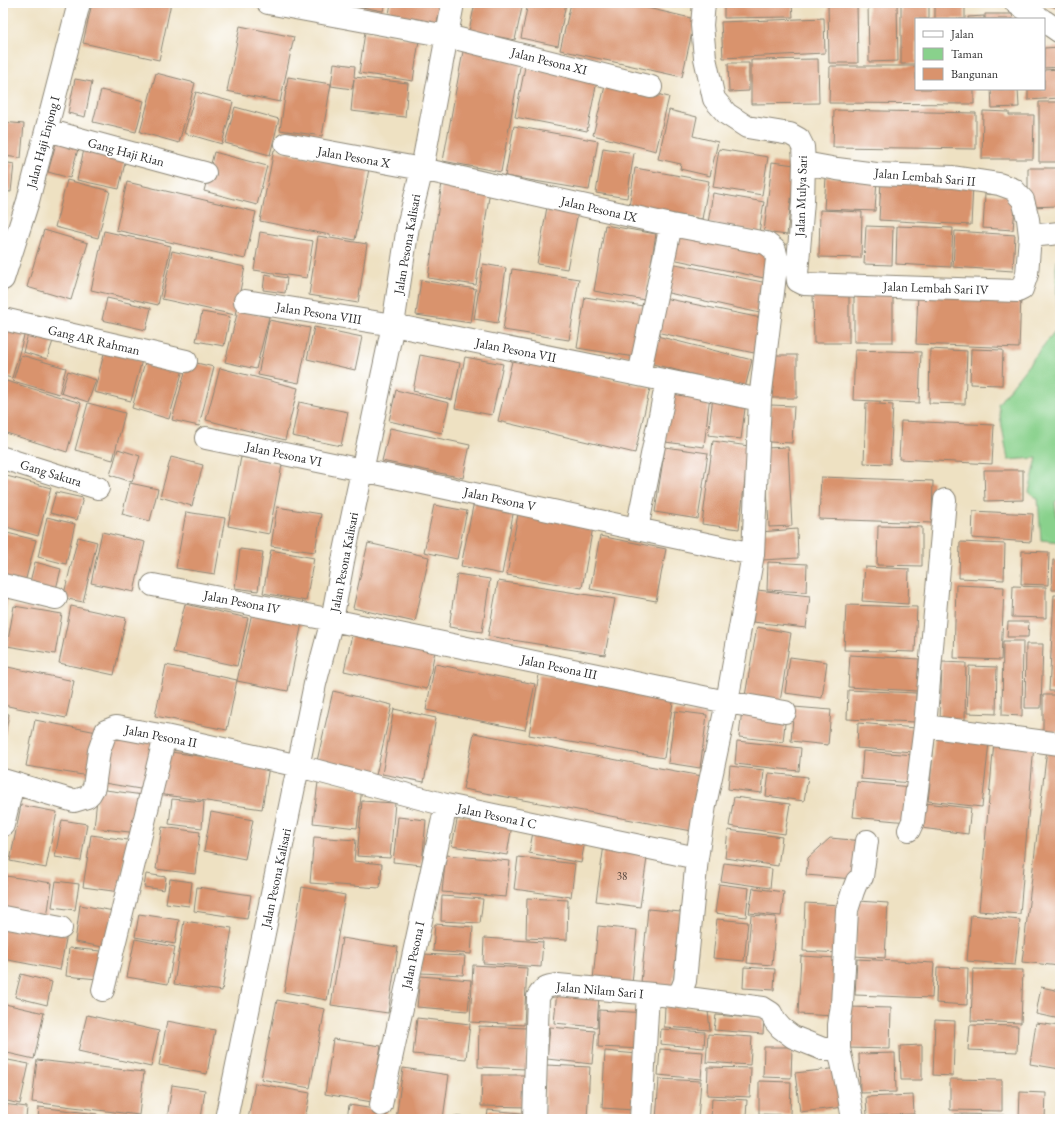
<svg xmlns="http://www.w3.org/2000/svg" width="1063" height="1122" viewBox="0 0 1063 1122" font-family="'EB Garamond',serif">
  <style>
    .green { fill: #89d18c; stroke: #5a7e5c }
    .building { fill: #d9936d }
    .lines { fill: none; stroke-linecap: round; stroke-linejoin: round }
    .minor-casing { stroke: #8c8676; stroke-width: 24 }
    .minor { stroke: #fff; stroke-width: 22 }
    .labels { text-anchor: middle; dominant-baseline: central; stroke-width: 3.5; stroke-linejoin: round; paint-order: stroke }
    .number-label { font-size: 11px; fill: #56453c }
    .street-label { font-size: 13px; fill: #2b2b2b; stroke: #fff }
  </style>
  <rect width="100%" height="100%" fill="#fff"/>
  <filter id="ink" filterUnits="userSpaceOnUse"><feTurbulence type="fractalNoise" baseFrequency=".025" numOctaves="2"/><feDisplacementMap in="SourceGraphic" scale="8" xChannelSelector="R" yChannelSelector="G"/><feConvolveMatrix kernelMatrix="1 2 1 2 8 2 1 2 1" color-interpolation-filters="sRGB"/></filter>
  <filter id="wash" filterUnits="userSpaceOnUse"><feTurbulence type="fractalNoise" baseFrequency=".012" numOctaves="4" result="noise"/><feDisplacementMap in="SourceGraphic" scale="16" xChannelSelector="R" yChannelSelector="G"/><feGaussianBlur stdDeviation="0.9" result="paint"/><feColorMatrix in="noise" values="0 0 0 0 0 0 0 0 0 0 0 0 0 0 0 0 0 1.4 0 .05"/><feComposite in="paint" operator="in"/></filter>
  <g filter="url(#wash)">
    <rect width="100%" height="100%" fill="#eee1c2"/>
    <path class="green" d="M1060,242V498L1055,502L1060,542L1041,540L1038,499L1029,492L1037,458L1008,460L998,404L1058,327L1056,267Z"/>
    <g id="blocks">
      <path class="building" d="M92,3H171L159,60L83,43Z
        M346,3H385L383,11L346,4Z
        M391,3H441L437,23L389,14Z
        M475,3H523L515,40L469,31Z
        M528,3H566L558,46L521,38Z
        M571,3H626L695,19L682,77L560,50Z
        M661,3H677L676,7Z
        M724,3H792L793,17L724,18Z
        M828,3H857L858,63H829Z
        M868,3H897L898,61L869,62Z
        M901,3H929V19H916V64H901Z
        M935,3H965V19H935Z
        M1043,3H1060V9Z
        M985,14H1012L1013,19H985Z
        M984,16V19H968V17Z
        M824,18L825,53L723,58L721,22Z
        M240,26L294,37L280,102L227,91Z
        M365,32L419,40L413,81L359,73Z
        M464,46L522,56L501,172L443,161Z
        M1060,47V67L1044,68V48Z
        M818,59L819,103L751,104V60Z
        M334,63L355,66L354,77L408,83L405,117L351,111L354,79L352,89L331,86Z
        M728,63H749V91L729,92Z
        M830,66H916V89H974V104L829,103Z
        M525,67L597,81L587,131L515,117Z
        M1060,69V98L1028,100V89H1044V70Z
        M156,73L195,83L179,143L140,132Z
        M288,77L331,84L322,136L280,130Z
        M75,79L92,82L85,117L68,113Z
        M606,82L669,97L656,151L593,135Z
        M991,89H1018L1019,107L992,108Z
        M101,90L144,101L136,132L93,122Z
        M196,92L233,102L222,144L184,133Z
        M1039,102H1060V162H1039Z
        M235,107L279,119L270,155L225,143Z
        M669,110L697,117L693,136L718,142L710,176L680,169L681,164L658,159Z
        M834,110L976,113V149L833,147Z
        M983,111L1009,112V115H1034L1033,159H982Z
        M3,122L24,124L21,158L3,156Z
        M514,126L598,141L589,190L505,176Z
        M58,136L80,142L70,178L48,172Z
        M85,145L127,154L119,189L77,180Z
        M603,148L634,153L627,198L596,193Z
        M719,149L768,157L762,195L713,187Z
        M274,150L369,169L355,240L260,221Z
        M214,152L267,166L257,205L204,191Z
        M3,162L14,164L11,192L3,191Z
        M772,162L795,165L787,235L764,232Z
        M635,168L709,181L702,219L629,206Z
        M1028,168H1058V206L1028,207Z
        M826,177L877,179L875,211L824,209Z
        M67,180L110,191L98,238L55,227Z
        M881,181L973,185L971,225L879,220Z
        M127,182L256,212L245,259L116,230Z
        M442,183L490,190L476,285L428,278Z
        M713,193L764,202L759,232L708,223Z
        M985,194L1016,196L1013,230L983,228Z
        M547,207L578,212L567,269L537,264Z
        M820,210L862,212L861,258L819,257Z
        M605,225L656,234L645,300L594,291Z
        M866,226L893,227L892,265L864,264Z
        M897,226L953,228L951,267L896,264Z
        M44,230L88,243L71,300L27,287Z
        M104,231L171,246L158,305L91,290Z
        M955,231L1015,235L1013,271L953,267Z
        M260,232L313,241L307,278L254,270Z
        M678,232L770,251L764,278L672,259Z
        M318,236L367,244L358,303L309,295Z
        M172,251L245,267L235,315L162,299Z
        M671,263L767,283L760,313L664,292Z
        M483,264L506,268L498,323L474,319Z
        M512,269L579,279L569,340L503,330Z
        M265,274L287,278L285,293L263,290Z
        M421,280L476,289L471,323L416,315Z
        M813,291H849V343H814Z
        M854,292H893V342H854Z
        M918,292L1021,296L1019,348L916,344Z
        M585,297L643,306L635,357L577,348Z
        M107,298L151,308L146,330L102,320Z
        M664,298L761,318L754,353L656,332Z
        M238,310L269,317L256,369L225,362Z
        M202,312L230,317L224,346L196,341Z
        M269,320L310,328L299,383L258,375Z
        M3,323L26,329L12,378L3,376Z
        M30,327L55,335L47,359L23,352Z
        M314,327L362,337L355,370L307,359Z
        M657,336L752,360L745,388L649,363Z
        M930,349L967,351L965,404L929,403Z
        M971,349L1003,350L1002,385L970,384Z
        M105,350L142,360L131,401L94,392Z
        M855,350L921,352L919,403L853,400Z
        M21,355L66,368L59,394L13,381Z
        M147,355L184,366L169,419L132,408Z
        M420,355L460,363L452,400L413,391Z
        M771,355H797V398H771Z
        M465,357L503,364L492,415L455,408Z
        M513,357L650,388L635,453L498,421Z
        M188,361L214,367L199,426L172,420Z
        M220,368L298,388L285,440L206,420Z
        M68,371L96,380L88,402L61,393Z
        M3,380L81,403L67,452L3,432Z
        M396,390L449,403L442,433L389,421Z
        M671,390L710,395L704,447L665,442Z
        M713,397L746,401L741,439L708,435Z
        M299,402L348,412L341,446L292,436Z
        M88,403L125,413L113,460L75,450Z
        M866,403L893,405L890,464L864,463Z
        M771,405L794,406L792,443L769,442Z
        M901,421L994,425L992,464L899,459Z
        M390,428L470,445L463,478L382,461Z
        M713,441L749,446L739,529L702,524Z
        M665,447L708,453L698,519L655,512Z
        M788,447L792,526L769,527L765,448Z
        M118,449L140,456L132,482L110,475Z
        M171,457L203,465L192,506L160,497Z
        M241,457L282,465L269,534L228,526Z
        M984,470H1023V500L985,501Z
        M3,475L51,488L38,536L3,526Z
        M821,477L933,481L932,523L819,519Z
        M130,483L158,489L150,521L122,514Z
        M56,492L83,498L77,520L50,513Z
        M474,501L514,509L502,574L461,566Z
        M434,505L467,511L457,559L424,552Z
        M277,507L321,514L315,552L271,546Z
        M973,511L1033,514L1031,542L972,538Z
        M186,512L225,518L215,574L176,568Z
        M518,514L593,527L582,588L507,575Z
        M47,517L75,524L66,564L38,557Z
        M878,526L922,527V566L877,565Z
        M797,529L798,558L762,560L760,532Z
        M3,532L36,540L24,586L3,580Z
        M102,532L145,542L134,592L91,583Z
        M600,536L666,549L656,601L590,589Z
        M78,537L97,542L83,602L63,598Z
        M960,542L1005,544L1004,580L959,578Z
        M368,543L429,557L415,622L353,608Z
        M240,549L263,552L258,591L235,588Z
        M271,550L314,558L306,601L263,593Z
        M1022,551L1049,552L1048,585L1021,584Z
        M1053,560L1060,561V590H1052Z
        M35,562L61,569L55,593L29,586Z
        M768,562L807,564L806,592L767,590Z
        M865,567L909,569L908,604L862,601Z
        M457,574L490,579L482,632L449,627Z
        M498,581L615,599L605,655L488,636Z
        M956,585L1004,587L1001,660L954,658Z
        M1013,586L1046,587V618L1012,617Z
        M3,589L9,590L4,618H3Z
        M757,590L810,596L806,628L753,622Z
        M1054,595H1060V691H1049Z
        M185,604L248,618L237,666L173,652Z
        M846,605L917,607L915,652L844,650Z
        M14,606L62,614L55,654L7,646Z
        M71,606L126,618L114,675L59,663Z
        M253,608L303,618L288,691L237,681Z
        M1008,622H1029L1028,637H1007Z
        M757,627L791,633L780,702L745,696Z
        M353,630L436,647L427,689L344,671Z
        M1003,641H1023L1022,716L1002,715Z
        M1026,644H1043L1041,708H1025Z
        M850,655L919,659L917,691L848,687Z
        M790,657L827,662L822,698L785,693Z
        M942,662L966,663L965,720H940Z
        M435,664L535,684L525,730L426,710Z
        M166,665L237,680L227,730L155,716Z
        M3,666L74,681L66,718L3,705Z
        M969,666L997,667L996,714L967,713Z
        M539,674L674,696L664,758L529,735Z
        M848,690L916,693L915,722L847,719Z
        M333,691L392,705L376,775L317,761Z
        M1043,695H1060V732H1043Z
        M794,707L831,710L828,745L791,741Z
        M394,709L436,718L424,782L382,774Z
        M742,709L786,714L783,742L739,737Z
        M675,711L707,715L700,768L668,763Z
        M3,713L9,714L4,741H3Z
        M35,720L97,732L89,776L26,766Z
        M858,723L916,728L914,752L857,748Z
        M474,733L702,776L692,831L463,789Z
        M113,734L155,741L146,790L104,783Z
        M935,736L989,742L982,807L928,801Z
        M737,741L801,748L799,771L735,764Z
        M994,742L1034,745L1020,914L979,911Z
        M1047,749L1060,750V966L1022,962Z
        M164,751L269,766L262,809L158,794Z
        M863,751L914,755L912,783L861,779Z
        M730,766L764,770L762,793L728,789Z
        M769,773L808,777L804,801L766,796Z
        M318,782L362,788L357,828L313,823Z
        M857,782L911,787L908,822L853,817Z
        M98,789L143,795L138,833L94,828Z
        M734,797L790,804L785,834L729,826Z
        M172,799L204,802L202,828L169,824Z
        M362,801L395,803L390,858L357,856Z
        M924,803L971,808L968,834L921,828Z
        M21,805L57,812L46,868L10,861Z
        M211,812L253,820L245,859L204,851Z
        M458,815L512,825L507,855L452,846Z
        M398,817L426,820L422,865L393,862Z
        M62,820L87,824L81,861L55,857Z
        M162,827L200,832L195,874L156,869Z
        M534,827L586,835L581,863L529,853Z
        M728,830L782,837L778,866L725,858Z
        M91,835L128,840L120,892L83,887Z
        M314,837L356,840L354,861L382,864L380,888L310,883Z
        M830,838L863,841L853,879L806,875L808,858Z
        M604,845L648,851L640,907L596,901Z
        M446,855L510,861L506,897L442,892Z
        M518,857L575,864L571,897L514,889Z
        M724,863L772,869L770,888L721,881Z
        M146,874L166,877L164,890L144,887Z
        M6,876L52,883L47,918L3,912V900Z
        M170,879L192,882L189,906L166,903Z
        M56,881L79,884L75,910L52,907Z
        M719,884L749,888L746,917L715,913Z
        M197,887L251,895L247,919L194,911Z
        M302,887L345,895L327,1000L284,992Z
        M753,888L784,892L781,916L749,913Z
        M442,896L483,899L480,923L441,921Z
        M527,898L568,900L567,940L526,938Z
        M858,901L888,903L885,958L854,956Z
        M805,903L841,905L839,953L803,951Z
        M80,905L114,911L109,948L75,942Z
        M648,909L681,912L673,986L641,983Z
        M139,914L179,920L175,944L135,937Z
        M751,915L776,917L772,965L747,963Z
        M971,915L1020,920L1015,965L967,961Z
        M717,919L748,922L744,961L713,958Z
        M184,921L232,928L222,991L174,984Z
        M3,922L67,934L60,970L3,959Z
        M435,924L473,927L471,954L433,951Z
        M598,926L637,930L632,984L593,980Z
        M342,938L398,947L388,1013L331,1005Z
        M484,938L543,942L541,967L483,963Z
        M135,939L175,947L168,984L127,977Z
        M69,948L101,951L98,979L66,976Z
        M422,954L465,956L463,975L421,973Z
        M801,956L837,958L834,1016L798,1014Z
        M857,959L934,963L932,998L855,995Z
        M473,965L527,968L524,1025L470,1022Z
        M744,967L775,969L774,990L743,988Z
        M937,967L968,968L967,1005L936,1003Z
        M973,969L1023,970L1021,1023L971,1021Z
        M21,974L52,982L47,1005L15,997Z
        M420,976L471,980L468,1011L417,1007Z
        M1041,987L1060,991V1019L1036,1014Z
        M557,990L599,995L597,1027L554,1023Z
        M277,1000L325,1009L310,1088L261,1079Z
        M5,1004L44,1013L34,1059L3,1052V1006H5Z
        M665,1006L708,1011L710,1030L664,1027Z
        M847,1007L891,1008L890,1049L846,1048Z
        M599,1010L646,1013L644,1049L598,1047Z
        M87,1015L159,1031L151,1067L78,1051Z
        M716,1015L764,1019L763,1034L714,1030Z
        M417,1018L470,1024L466,1059L413,1054Z
        M935,1020L955,1021L953,1076L933,1075Z
        M167,1021L215,1030L207,1074L159,1065Z
        M1036,1023L1060,1026V1069L1030,1064Z
        M970,1025L1018,1026L1017,1052L968,1050Z
        M479,1026L527,1028V1069L478,1067Z
        M550,1027L595,1031L592,1064L547,1059Z
        M661,1029L705,1032L704,1048L660,1044Z
        M708,1034L752,1037L750,1065L706,1062Z
        M333,1039L381,1046L372,1102L325,1094Z
        M922,1045V1080H901L900,1046Z
        M764,1047H792L791,1078L763,1077Z
        M660,1049L703,1052L701,1079L658,1075Z
        M605,1051L637,1054L634,1110L602,1108Z
        M895,1053L896,1092L860,1093L859,1054Z
        M3,1059L29,1064L20,1104L3,1100Z
        M37,1060L144,1072L139,1115L32,1102Z
        M546,1065L590,1067L587,1119L544,1118Z
        M708,1067L751,1068L750,1097L707,1095Z
        M403,1068L449,1075L443,1119H396Z
        M839,1068L844,1107L800,1112L795,1073Z
        M482,1075H530L529,1107L481,1106Z
        M659,1079L701,1081L698,1119H656Z
        M950,1079L1002,1080V1111L950,1110Z
        M759,1081L791,1082L790,1115L759,1114Z
        M255,1083L310,1093L305,1119H248Z
        M172,1085L205,1090L201,1119H167Z
        M1020,1092L1046,1093L1045,1119H1019Z
        M913,1095L914,1114L867,1116L866,1097Z
        M712,1098L747,1100L746,1119H711Z
        M3,1104L27,1107L26,1119H3Z
        M349,1105L387,1111L386,1119H347Z
        M39,1107L97,1114L96,1119H38Z
        M488,1110L532,1114V1119H487Z
        M955,1114L1005,1115V1119H955Z
        M454,1116L467,1118V1119H453Z
        M875,1117H915V1119H876Z"/>
    </g>
  </g>
  <g filter="url(#ink)">
    <use href="#blocks" fill-opacity="0" stroke="#8c8676" stroke-width="1"/>
    <g class="lines">
      <g class="minor-casing">
        <path id="minor" d="M268,3L447,36L651,87
          M704,3L702,25L705,58L714,99L727,114L747,127L790,134L799,139L803,147L804,163L803,201L797,274L798,281L804,284L1018,291L1022,289L1027,274L1030,236L1028,219L1023,200L1013,189L999,184L953,177L876,174L837,169L804,163
          M1016,3L1041,19
          M1044,21L1060,32
          M47,130L205,173
          M286,144L422,169L671,225L766,243L775,250L777,259L760,400L753,554L727,702L705,805L697,858L685,981C682,989 681,993 673,996L558,985C546,986 544,987 538,997L534,1119
          M1030,236L1060,233
          M3,279L28,201L79,3
          M245,301L393,325L639,375L760,400
          M3,319L186,361
          M639,375L671,225
          M206,438L362,470L753,554
          M3,458L98,488
          M945,500L925,726L1060,744
          M637,529L667,381
          M3,585L56,598
          M153,585L332,620L727,702L785,712
          M3,780L74,801L87,797L90,794L94,787L99,751L106,731L116,727L165,736L299,766L446,805L697,858
          M3,825L13,784
          M909,830L913,821L925,726
          M3,917L61,928
          M103,990L165,736
          M673,996L763,1008L771,1013L775,1021L781,1028L793,1037L823,1049H839
          M381,1105L446,805
          M226,1119L315,684L332,620L344,556L393,325L408,226L422,169L453,3
          M641,1119L648,994
          M853,1119L848,1091L839,1049V1025L842,1005L847,910L853,891L857,881L862,877L867,841"/>
      </g>
      <use href="#minor" class="minor"/>
    </g>
  </g>
  <g class="labels">
    <g class="number-label">
      <text x="622" y="876">38</text>
    </g>
    <g class="street-label">
      <text transform="translate(549 61) rotate(14)">Jalan Pesona XI</text>
      <text transform="translate(43 142) rotate(-75)">Jalan Haji Enjong I</text>
      <text transform="translate(126 152) rotate(15)">Gang Haji Rian</text>
      <text transform="translate(354 157) rotate(10)">Jalan Pesona X</text>
      <text transform="translate(925 177) rotate(5)">Jalan Lembah Sari II</text>
      <text transform="translate(801 196) rotate(-88)">Jalan Mulya Sari</text>
      <text transform="translate(599 209) rotate(13)">Jalan Pesona IX</text>
      <text transform="translate(407 244) rotate(-80)">Jalan Pesona Kalisari</text>
      <text transform="translate(936 288) rotate(2)">Jalan Lembah Sari IV</text>
      <text transform="translate(319 313) rotate(9)">Jalan Pesona VIII</text>
      <text transform="translate(94 340) rotate(13)">Gang AR Rahman</text>
      <text transform="translate(516 350) rotate(11)">Jalan Pesona VII</text>
      <text transform="translate(284 454) rotate(12)">Jalan Pesona VI</text>
      <text transform="translate(51 473) rotate(17)">Gang Sakura</text>
      <text transform="translate(500 499) rotate(12)">Jalan Pesona V</text>
      <text transform="translate(344 562) rotate(-79)">Jalan Pesona Kalisari</text>
      <text transform="translate(242 602) rotate(11)">Jalan Pesona IV</text>
      <text transform="translate(559 667) rotate(12)">Jalan Pesona III</text>
      <text transform="translate(161 736) rotate(11)">Jalan Pesona II</text>
      <text transform="translate(497 816) rotate(12)">Jalan Pesona I C</text>
      <text transform="translate(276 878) rotate(-78)">Jalan Pesona Kalisari</text>
      <text transform="translate(413 955) rotate(-78)">Jalan Pesona I</text>
      <text transform="translate(600 990) rotate(5)">Jalan Nilam Sari I</text>
    </g>
  </g>
  <rect width="1063" height="1122" fill="none" stroke="#fff" stroke-width="16"/>
  <rect x="915" y="18" width="130" height="72" fill="#ffffff" stroke="#aaaaaa"/>
  <rect x="923" y="31" width="20" height="6" fill="#ffffff" stroke="#aaaaaa"/>
  <text x="951" y="38" font-size="12" fill="#2b2b2b">Jalan</text>
  <rect x="923" y="48" width="20" height="12" fill="#89d18c" stroke="#aaaaaa"/>
  <text x="951" y="58" font-size="12" fill="#2b2b2b">Taman</text>
  <rect x="923" y="68" width="20" height="12" fill="#d9936d" stroke="#aaaaaa"/>
  <text x="951" y="78" font-size="12" fill="#2b2b2b">Bangunan</text>
</svg>
